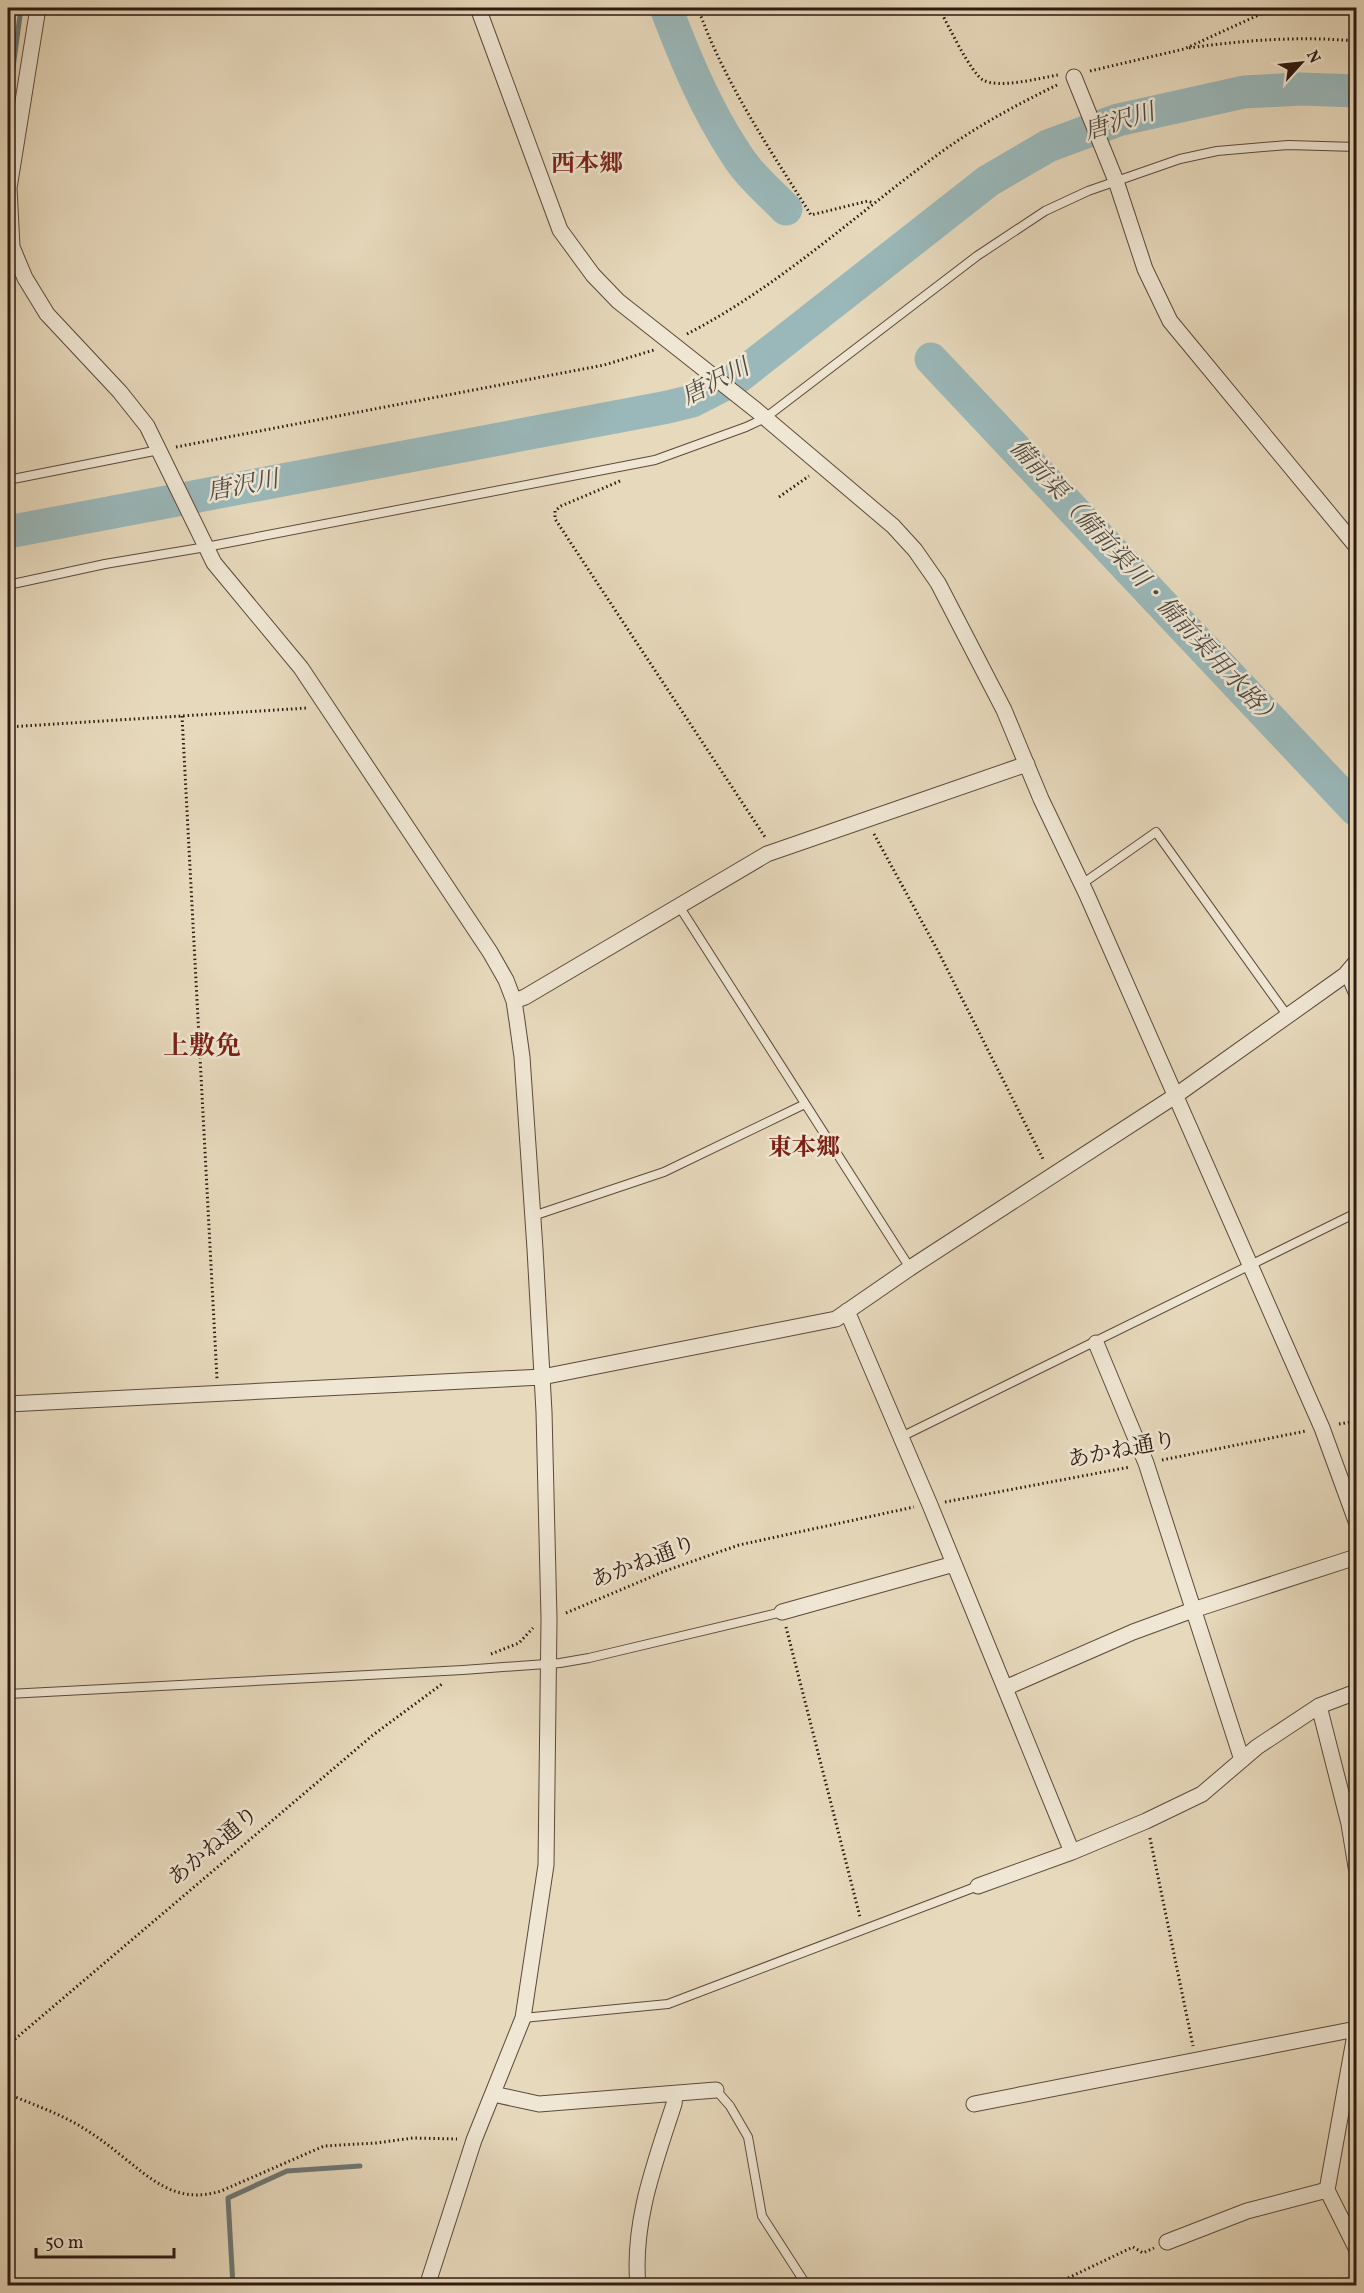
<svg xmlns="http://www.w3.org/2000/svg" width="1364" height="2293" viewBox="0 0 1364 2293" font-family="Vollkorn,'Noto Serif JP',serif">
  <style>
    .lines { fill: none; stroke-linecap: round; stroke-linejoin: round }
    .stream { stroke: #6e7876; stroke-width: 5 }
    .river { stroke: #9ab8ba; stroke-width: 33 }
    .lane-casing { stroke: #5c493b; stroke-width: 10 }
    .street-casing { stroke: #5c493b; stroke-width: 17 }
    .path { stroke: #2d1910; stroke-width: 3; stroke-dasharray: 1.5 3; stroke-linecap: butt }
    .lane { stroke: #efe6d3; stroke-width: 8 }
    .street { stroke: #efe6d3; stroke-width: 15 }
    .labels { text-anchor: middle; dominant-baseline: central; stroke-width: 5; stroke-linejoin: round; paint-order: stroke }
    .street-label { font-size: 22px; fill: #2d1910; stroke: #efe6d3 }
    .water-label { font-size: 24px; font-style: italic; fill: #4e4943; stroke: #efe6d3 }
    .neighbourhood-label { font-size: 24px; font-weight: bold; fill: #7a1f14; stroke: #efe6d3 }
    .quarter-label { font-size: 26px; font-weight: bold; fill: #7a1f14; stroke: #efe6d3 }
  </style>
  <rect width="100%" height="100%" fill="#e7d9bc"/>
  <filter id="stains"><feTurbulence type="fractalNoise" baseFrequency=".00333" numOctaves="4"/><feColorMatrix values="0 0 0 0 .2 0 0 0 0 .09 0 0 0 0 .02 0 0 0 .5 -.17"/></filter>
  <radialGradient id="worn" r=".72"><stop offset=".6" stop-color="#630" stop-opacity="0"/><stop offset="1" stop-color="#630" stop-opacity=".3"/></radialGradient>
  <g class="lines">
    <path class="stream" d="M8,105L21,8
      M233,2286L228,2198L287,2171L360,2166"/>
    <path class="river" d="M666,8C685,58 706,109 736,154C749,175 769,192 786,209
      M931,359L1356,810
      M8,532L668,407L692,401L737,378L988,181L1048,146L1118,120L1244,92L1301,89L1356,91"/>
    <g class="lane-casing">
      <path id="lane" d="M8,480L159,450
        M8,585L105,564L206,547L655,460L746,427L765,418L977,256L1045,211L1088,191L1180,159L1217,151L1288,145L1356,147
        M1082,884L1156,832L1287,1015
        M679,906L910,1268
        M1345,975L1356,1001
        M533,1216L664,1172L805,1104
        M901,1437L1356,1213
        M8,1694L463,1670L560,1663L589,1658L782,1612
        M523,2018L668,2004L978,1886
        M716,2090L730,2106L748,2137L762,2216L807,2286"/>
    </g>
    <g class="street-casing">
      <path id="street" d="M38,8L9,188L12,247L25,278L47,314L120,392L147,426L214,563L301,668L490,952L506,980L514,1001L517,1021L522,1057L535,1249L544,1412L549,1619L546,1865L523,2018L474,2140L427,2286
        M478,8L560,230L593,275L618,301L756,410L893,526L915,550L938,583L1004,710L1041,799L1087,895L1322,1428L1356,1521
        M1074,77L1116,181L1145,269L1170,321L1356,546
        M514,1001L525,997L767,854L1027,764
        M847,1311L930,1505L1072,1852
        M1096,1343L1146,1463L1242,1760
        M8,1404L542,1377L836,1319L910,1268L1175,1096L1345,975L1356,962
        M782,1612L954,1564
        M1005,1688L1133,1632L1193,1610L1356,1557
        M1319,1706L1349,1824L1356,1867
        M978,1886L1072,1852L1146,1821L1202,1794L1257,1747L1319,1706L1356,1692
        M1356,2029L1327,2190L1356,2248
        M493,2094L539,2104L716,2090
        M974,2104L1356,2029
        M1167,2242L1247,2211L1327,2190
        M638,2286C632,2222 655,2163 674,2104L675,2094"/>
    </g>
    <path class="path" d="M698,8C724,82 769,148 811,215L868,201L873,203
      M935,8L941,12C949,27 971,73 983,80C999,89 1040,78 1058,75
      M1189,48C1244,40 1301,36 1356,41
      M1090,71L1184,49L1274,8
      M687,334C780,286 856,214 940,153C977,126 1018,104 1059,84
      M176,447L604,365L654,350
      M620,481L561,506L555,511V519L765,837
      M779,497L809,476
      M182,716L217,1379
      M8,727L307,708
      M874,834L939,953L1044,1161
      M1339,1424L1356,1421
      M1162,1460L1306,1431
      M945,1502L1130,1467
      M566,1613L665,1571L739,1545L914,1507
      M786,1627L860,1917
      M491,1654L519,1643L533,1628
      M1150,1838L1193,2046
      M8,2045L373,1735L442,1684
      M8,2094C32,2104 58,2113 80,2126C93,2134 106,2143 118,2153C151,2179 176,2205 221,2191L324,2146L376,2143L413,2138L457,2139
      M1072,2286L1068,2278L1133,2247L1143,2253L1154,2248"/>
    <use href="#lane" class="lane"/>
    <use href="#street" class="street"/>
  </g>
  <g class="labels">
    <g class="street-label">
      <text transform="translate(1122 1451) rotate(-11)">あかね通り</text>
      <text transform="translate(644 1563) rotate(-21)">あかね通り</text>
      <text transform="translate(214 1847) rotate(-40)">あかね通り</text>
    </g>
    <g class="water-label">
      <text transform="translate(1120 123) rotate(-17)">唐沢川</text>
      <text transform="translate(716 383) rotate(-27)">唐沢川</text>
      <text transform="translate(243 487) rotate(-11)">唐沢川</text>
      <text transform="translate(1144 584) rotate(47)">備前渠（備前渠川・備前渠用水路）</text>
    </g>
    <g class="neighbourhood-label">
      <text x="587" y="165">西本郷</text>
      <text x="804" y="1149">東本郷</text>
    </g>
    <g class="quarter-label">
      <text x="202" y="1047">上敷免</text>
    </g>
  </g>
  <rect width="1364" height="2293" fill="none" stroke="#e7d9bc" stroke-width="30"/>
  <rect x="9" y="9" width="1346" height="2275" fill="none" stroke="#2d1910" stroke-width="3"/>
  <rect x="15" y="15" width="1334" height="2263" fill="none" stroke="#2d1910" stroke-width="1.5"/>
  <g transform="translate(1301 63) rotate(63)" stroke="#efe6d3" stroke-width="4.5" paint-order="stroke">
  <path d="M0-4.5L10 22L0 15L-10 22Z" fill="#2d1910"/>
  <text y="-9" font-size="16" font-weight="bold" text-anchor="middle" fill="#2d1910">N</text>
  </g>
  <path d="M36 2248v9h138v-9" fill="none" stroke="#2d1910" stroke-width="3"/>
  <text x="45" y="2248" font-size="18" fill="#2d1910" stroke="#efe6d3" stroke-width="4.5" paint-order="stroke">50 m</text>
  <rect width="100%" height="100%" filter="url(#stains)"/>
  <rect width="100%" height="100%" fill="url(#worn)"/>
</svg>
